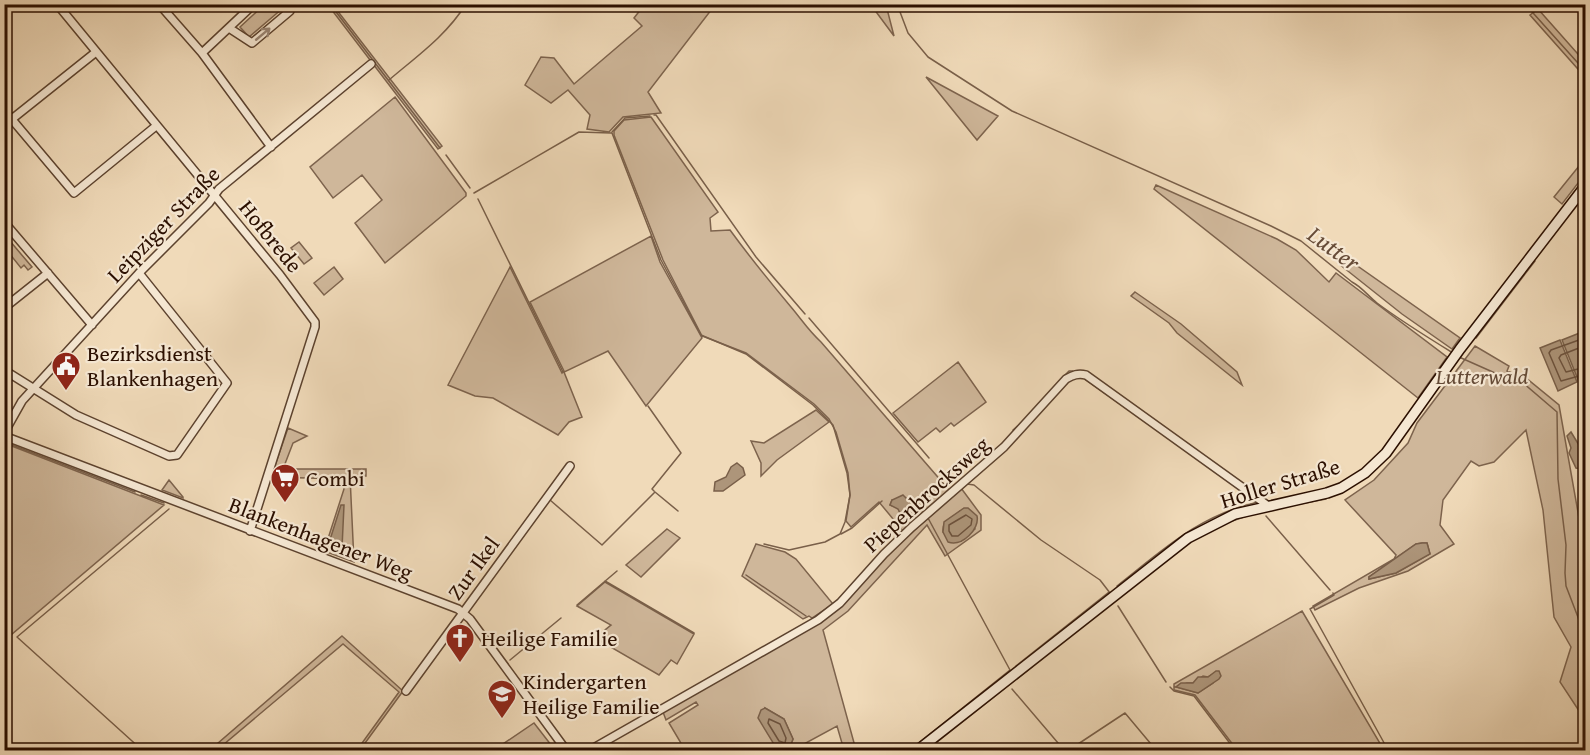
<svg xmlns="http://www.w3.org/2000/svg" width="1590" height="755" viewBox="0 0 1590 755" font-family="'Gentium Book Plus',serif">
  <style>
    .green { fill: #cfb79a; stroke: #7d634d; stroke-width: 1.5; fill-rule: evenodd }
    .water { fill: #ad957a; stroke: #795f49; stroke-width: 1.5 }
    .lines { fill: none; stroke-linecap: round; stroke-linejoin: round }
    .shore { stroke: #6c523d; stroke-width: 1.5 }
    .stream { stroke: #795f49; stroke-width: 1.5 }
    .street-casing { stroke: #5c422e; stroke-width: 10 }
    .secondary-casing { stroke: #2b0f00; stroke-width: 12 }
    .street { stroke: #f5e7d2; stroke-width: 7 }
    .secondary { stroke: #f5e7d2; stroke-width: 9 }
    .oneway { stroke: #9a8674 }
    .labels { text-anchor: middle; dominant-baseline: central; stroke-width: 4.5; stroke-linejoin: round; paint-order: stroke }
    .street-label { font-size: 22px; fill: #2b0f00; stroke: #f5e7d2 }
    .poi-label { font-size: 22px; fill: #2b0f00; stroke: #f5e7d2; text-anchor: start }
    .park-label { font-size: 22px; font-style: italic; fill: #644a36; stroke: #f5e7d2 }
    .water-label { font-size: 24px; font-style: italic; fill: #664b37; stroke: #f5e7d2 }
  </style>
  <rect width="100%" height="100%" fill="#f0dab9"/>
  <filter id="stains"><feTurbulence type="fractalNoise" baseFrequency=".00333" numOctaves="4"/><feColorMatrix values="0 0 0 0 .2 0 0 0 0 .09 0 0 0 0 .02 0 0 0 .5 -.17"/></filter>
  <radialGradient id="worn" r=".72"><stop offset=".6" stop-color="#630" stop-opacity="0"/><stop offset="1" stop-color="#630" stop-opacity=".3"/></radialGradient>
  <path class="green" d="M265,4L283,5V8L249,37L240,27Z
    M645,4L715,5L648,92L661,113L623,117L609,132L587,129L590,115L568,90L551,103L525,85L541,57L554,58L574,84L642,26L634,18Z
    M328,5H333L442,146L438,149Z
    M871,5H886L894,36Z
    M1538,9L1585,62V77L1530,15Z
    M926,77L998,116L977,140Z
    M395,97L466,193V196L385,263L355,223L382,200L362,175L333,198L310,167Z
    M651,117L718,212L710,218L711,231L730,230C749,256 770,282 791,307C802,320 808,330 821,342L949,490L903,531L879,502L851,527L846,521L850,495L848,473L836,432L829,419L814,404L746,353L702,336L663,260L614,135V131L624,120ZM892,500L913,511L903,521L898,508L890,505Z
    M1579,166L1585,171V174L1562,204L1554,197Z
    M1156,185L1277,239L1296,250L1329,282L1336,273L1447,357L1418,398L1154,189Z
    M4,234L32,267L28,270L24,265L21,268L5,248Z
    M651,236L660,262L702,338L646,406L608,351L564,372L582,417L569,422L558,435L493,398L475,396L448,385L510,267L562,373L564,371L530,302Z
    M299,242L312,258L304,264L291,248Z
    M1339,264L1356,265L1460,338L1452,349L1402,314Z
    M334,267L343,279L324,295L314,283Z
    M1135,292L1181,324L1237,372L1242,385L1177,333L1169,323L1131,296Z
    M1475,346L1509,366L1507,371L1526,378L1559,405L1585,552V720L1560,682L1571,647L1554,617L1543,510L1526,430L1494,462L1479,466L1471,461L1443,500L1440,525L1454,544L1408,571L1359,588L1315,610L1313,606L1394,559L1396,555L1345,500L1374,480L1408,443L1417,423ZM1422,543H1427L1430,554L1396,573L1369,579V577L1416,544Z
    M958,362L986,402L954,426L951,423L940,432L936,428L918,442L893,413Z
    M816,410L829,422L777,460L761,476V463L751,441L764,443Z
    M288,428L307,436L293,443L283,469H366V476H350L354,562L324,551L344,489L343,479L271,477Z
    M4,443L164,505L5,640L4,638Z
    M169,480L183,497V498L162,490Z
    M961,488L981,515V530L945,556L927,525L848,611L823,630L856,750H844L837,726L793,750H785L789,749L793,739L784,719L765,708L775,746L783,750H685L669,723L698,705L696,702L666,720L663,712L819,622L842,606L886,556ZM960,511L975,529L961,541L943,532C942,519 952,519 960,511Z
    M667,529L680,538L641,577L626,565Z
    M756,544L785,552L796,559L833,604L812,618L809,616L803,619L742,576Z
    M605,582L694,634L677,664L671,660L659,675L595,638L611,625L577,606Z
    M1302,611L1381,745L1375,750H1237L1195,695L1174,690V684ZM1213,674V683L1198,693L1176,687L1187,683H1193L1203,676L1208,677Z
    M342,636L403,691L360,750H357L399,692L343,644L217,750H210Z
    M534,723L555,750H494Z"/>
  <path class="water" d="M1582,332L1585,341L1586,380L1579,382L1562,340Z
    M1560,340L1577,382L1558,391L1540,348Z
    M1571,432L1585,455V464L1580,469L1576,468L1569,453L1571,448L1567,436Z
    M737,463L743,468L745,475L723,491H714L715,482L726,477L731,467Z
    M903,495L911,503L913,511L904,521L898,509L890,505L892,500Z
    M341,505H344L342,548L339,550H333L328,546Z
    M964,508H968L977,516C980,529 962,547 948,542L943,532L944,522Z
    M1422,543H1427L1430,554L1396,573L1369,579V577L1416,544Z
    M1216,671H1219L1221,676L1219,679L1198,693L1176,687L1181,683H1193L1198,677H1208Z
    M765,708L784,719L793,739L789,749L783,750L775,746L758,718L761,710Z"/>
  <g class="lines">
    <path class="shore" d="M1586,340H1579L1551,350L1549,353L1561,381L1586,374
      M1586,348H1579L1561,355L1559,358L1566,372L1586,367
      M966,515L972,519L971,525L958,536H952L949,531V525Z
      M769,719L780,724L786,738L785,743L779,741L768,723Z"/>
    <path class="stream" d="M330,4L440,148
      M897,4L908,33L928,57L1012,111L1271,226L1301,241L1352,282C1362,287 1368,296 1377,303C1401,321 1427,337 1453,353
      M1525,4L1586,72
      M389,80C417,56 446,36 466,4
      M654,115H656L756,257L805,314
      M612,132L625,118L650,116
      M612,133L661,260L701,335L746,354L813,405L833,425L847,473L850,495L845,522L840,534L825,542L789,550L764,544
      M446,155L470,188
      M474,193L579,132L611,133
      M478,199L563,372
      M1579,204L1586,195
      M809,318L929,458
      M1476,338L1535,261
      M1459,357L1504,377L1523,383L1557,412L1558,479L1566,545L1565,573L1566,586L1586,638
      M1065,375L1069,371H1073
      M1083,378L1157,430
      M648,406L681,453L652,489L654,491
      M1013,430L1019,425
      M4,442L135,492
      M141,495L164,503
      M550,500L602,545L655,492L678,511
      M1284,507L1326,499
      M1266,516L1330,590
      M1229,522L1247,516
      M841,534L852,528L882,501
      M1184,547L1195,539
      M746,575L806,616
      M605,581L694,633
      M1117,586C1163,550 1199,515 1258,502
      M1333,593L1334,595L1310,609L1388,750
      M577,605L617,571
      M1118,606L1166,682
      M510,660L561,618
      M1038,662L1078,630
      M1016,666L1109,592
      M1170,687L1174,691L1194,696L1235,750
      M1012,689L1064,750
      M142,750L17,637L169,509
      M910,750L1010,670L928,518L967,484L974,485L1041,540L1100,580L1110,593
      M927,750L1032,667
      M1069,750L1125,713L1156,750"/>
    <g class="street-casing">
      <path id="street" d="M57,4L280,275L315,322V327L250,531
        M159,4L202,53L271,147
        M229,28L252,43L290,11V4
        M202,53L254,4
        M4,110L74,193L156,126
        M12,119L96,52
        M4,222L92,325
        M4,308L48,273
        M4,370L76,415L169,456L177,455L227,383L139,273
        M4,433L22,401L139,273L209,203L219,189L371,64
        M4,436L458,609L470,619L566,750
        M406,691L570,466
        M590,750L818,620L840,603L884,554L912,527L1004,447L1066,379C1073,375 1078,373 1086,375L1267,505"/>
    </g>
    <g class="secondary-casing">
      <path id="secondary" d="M918,750L1188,538L1235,514L1327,493L1341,488L1365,473L1386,453L1460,349L1586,185"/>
    </g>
    <use href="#street" class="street"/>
    <use href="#secondary" class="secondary"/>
  </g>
  <defs><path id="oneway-shaft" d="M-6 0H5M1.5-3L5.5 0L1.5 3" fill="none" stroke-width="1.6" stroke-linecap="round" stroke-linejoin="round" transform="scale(1.5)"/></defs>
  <use class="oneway" href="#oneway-shaft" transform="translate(263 34) rotate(-40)"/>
  <defs>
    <g id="civic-pin" transform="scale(1.5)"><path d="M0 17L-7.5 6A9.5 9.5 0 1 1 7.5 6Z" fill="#8f2418" stroke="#f5e7d2"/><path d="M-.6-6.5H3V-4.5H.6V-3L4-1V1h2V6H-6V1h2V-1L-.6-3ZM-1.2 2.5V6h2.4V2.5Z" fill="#fff"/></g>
    <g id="supermarket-pin" transform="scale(1.5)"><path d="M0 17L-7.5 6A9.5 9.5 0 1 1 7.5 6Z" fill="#8f2418" stroke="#f5e7d2"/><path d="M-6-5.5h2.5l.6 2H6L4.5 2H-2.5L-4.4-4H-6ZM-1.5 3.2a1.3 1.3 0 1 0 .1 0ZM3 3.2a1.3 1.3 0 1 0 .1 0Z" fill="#fff"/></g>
    <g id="church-pin" transform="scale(1.5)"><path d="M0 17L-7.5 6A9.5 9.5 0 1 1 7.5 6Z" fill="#8f2418" stroke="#f5e7d2"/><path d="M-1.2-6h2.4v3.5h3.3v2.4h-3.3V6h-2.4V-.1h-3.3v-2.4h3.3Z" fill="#fff"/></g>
    <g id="school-pin" transform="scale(1.5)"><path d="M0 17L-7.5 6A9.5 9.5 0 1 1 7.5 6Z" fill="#8f2418" stroke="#f5e7d2"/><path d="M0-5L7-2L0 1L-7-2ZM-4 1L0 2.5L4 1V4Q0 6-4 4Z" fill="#fff"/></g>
  </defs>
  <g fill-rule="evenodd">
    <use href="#civic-pin" x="66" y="366"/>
    <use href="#supermarket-pin" x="285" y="478"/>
    <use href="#church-pin" x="460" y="638"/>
    <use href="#school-pin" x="502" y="694"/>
  </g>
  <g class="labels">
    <g class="street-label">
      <text transform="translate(163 224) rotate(-46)">Leipziger Straße</text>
      <text transform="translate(271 236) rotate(51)">Hofbrede</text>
      <text transform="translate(1280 483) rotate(-17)">Holler Straße</text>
      <text transform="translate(926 494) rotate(-42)">Piepenbrocksweg</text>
      <text transform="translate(321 538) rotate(21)">Blankenhagener Weg</text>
      <text transform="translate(473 568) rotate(-54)">Zur Ikel</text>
    </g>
    <g class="poi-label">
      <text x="87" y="353">Bezirksdienst<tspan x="87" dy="25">Blankenhagen</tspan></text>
      <text x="306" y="478">Combi</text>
      <text x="481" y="638">Heilige Familie</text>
      <text x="523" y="681">Kindergarten<tspan x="523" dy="25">Heilige Familie</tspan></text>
    </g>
    <g class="park-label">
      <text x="1482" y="376">Lutterwald</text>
    </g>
    <g class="water-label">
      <text transform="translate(1334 248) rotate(36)">Lutter</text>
    </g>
  </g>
  <rect width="1590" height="755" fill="none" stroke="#f0dab9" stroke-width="24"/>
  <rect x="6" y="6" width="1578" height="743" fill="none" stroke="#2b0f00" stroke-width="3"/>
  <rect x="12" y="12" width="1566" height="731" fill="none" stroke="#2b0f00" stroke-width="1.5"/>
  <rect width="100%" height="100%" filter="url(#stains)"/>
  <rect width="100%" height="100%" fill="url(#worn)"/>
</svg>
